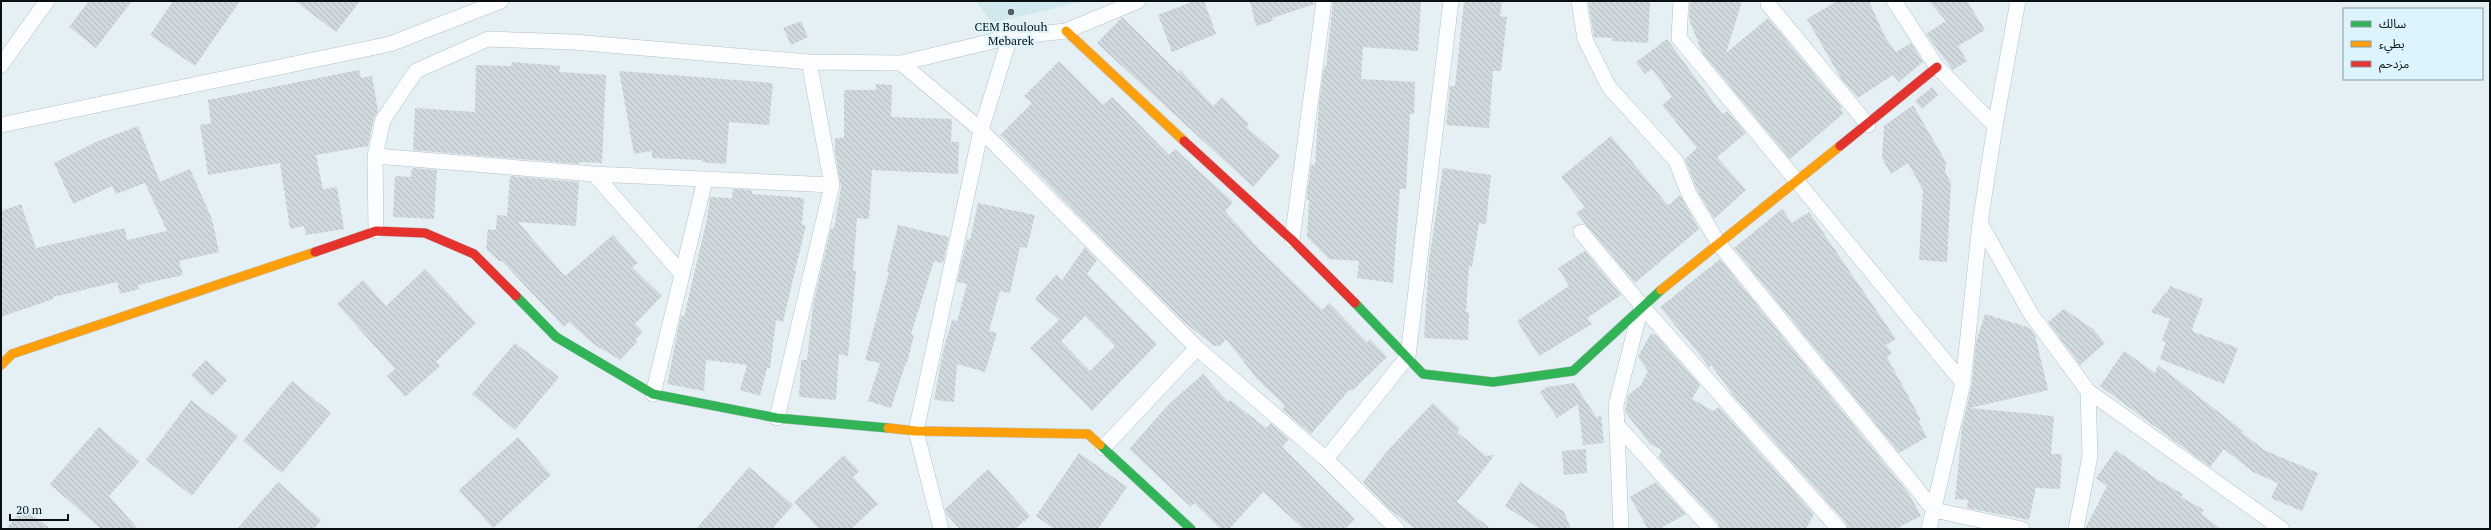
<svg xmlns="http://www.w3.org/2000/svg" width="2491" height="530" viewBox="0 0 2491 530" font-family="'PT Serif','Noto Sans Arabic',serif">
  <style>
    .built { fill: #d2e8ef }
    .building { fill: url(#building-back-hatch); fill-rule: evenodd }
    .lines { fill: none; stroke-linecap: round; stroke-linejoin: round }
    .street-casing { stroke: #b8c1c4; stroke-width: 16 }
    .fast-casing { stroke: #b8c1c4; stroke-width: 10 }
    .slow-casing { stroke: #b8c1c4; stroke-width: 10 }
    .jam-casing { stroke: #b8c1c4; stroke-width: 10 }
    .street { stroke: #fbfdfe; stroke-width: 15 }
    .fast { stroke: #30b455; stroke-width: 9 }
    .slow { stroke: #ff9f0a; stroke-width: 9 }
    .jam { stroke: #e5322d; stroke-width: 9 }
    .poi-dot { fill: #555e61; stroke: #def4fc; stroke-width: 1.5 }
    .labels { text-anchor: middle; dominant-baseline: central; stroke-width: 4; stroke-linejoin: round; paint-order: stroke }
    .poi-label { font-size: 12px; fill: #081012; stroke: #def4fc }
  </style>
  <defs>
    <pattern id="building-back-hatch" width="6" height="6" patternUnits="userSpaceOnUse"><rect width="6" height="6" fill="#d0d9dd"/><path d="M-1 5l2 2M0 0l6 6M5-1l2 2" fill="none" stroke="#b1b9bd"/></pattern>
  </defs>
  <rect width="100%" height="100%" fill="#e5f0f5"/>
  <path class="built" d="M976,1H1085L992,23Z"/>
  <path class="building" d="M89,1H132L96,48L69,27Z
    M173,1H240L195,66L150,35Z
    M295,1H360L336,32Z
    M1194,1H1204L1216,34L1172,52L1158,15Z
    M1250,1H1314L1315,4L1272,18L1273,21L1256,26Z
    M1333,1H1421L1418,51L1363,47L1361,79L1415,82L1414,114H1410L1406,189H1400L1393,283L1357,278L1359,261L1329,259L1307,237L1309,200H1307V193L1311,165H1315L1319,103L1324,67H1326Z
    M1464,1H1502L1500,16L1507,17L1501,71H1493L1489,128L1446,125L1450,86H1455Z
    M1588,1H1650L1648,43L1612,41V38L1594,37Z
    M1690,1H1742L1726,53L1768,18L1842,108L1841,109L1844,113L1790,159L1702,52L1689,19Z
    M1837,1H1869L1885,37L1896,52L1911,43L1923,62L1899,82L1893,75L1858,98L1842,80L1807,19Z
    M1929,1H1967L1985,30L1958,46L1967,61L1953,70L1926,34L1946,21Z
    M1122,17L1180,74L1179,69L1213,106L1222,97L1249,124L1246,127L1280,156L1253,187L1097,43Z
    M801,21L808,37L791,45L783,28Z
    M1667,39L1722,114L1727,112L1726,110L1746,133L1717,157L1746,190L1714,219L1697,190L1685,159L1697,148L1662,105L1672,97L1652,69L1645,74L1636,62Z
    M1059,61L1103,105L1112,97L1169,155L1175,149L1233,202L1225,211L1258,248L1322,310L1329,303L1367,342L1370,339L1387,357L1352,391L1350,389L1311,434L1282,409L1285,406L1257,379L1226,339L1220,346H1214L1184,322L1000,135L1032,103L1024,96Z
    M512,62L560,66L559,72L606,75L602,163L580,162V164L413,150L415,108L475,112L476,65L511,66Z
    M359,70L361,78L372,76L378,111L374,118L368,146L316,155L323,189L337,187L344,229L306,235L304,226L290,229L280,163L208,175L200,125L211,123L208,100Z
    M619,71L773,83L769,125L729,122L726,164L702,162V160L652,158V151L634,154Z
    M876,84L892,85L891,117L952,119L951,142H959L958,174L872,170L869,219L857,218L853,271H856L848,356L839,354L836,400L799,397L801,360H807L813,305L831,228H834L841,187L835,152V138H844V90H876Z
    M1932,87L1938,95L1922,109L1915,101Z
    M1913,105L1946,162L1945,172L1951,183L1947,262L1919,260L1923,190L1908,163L1891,174L1882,158L1884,126Z
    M138,126L160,182L190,169L212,219L219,252L179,261L183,275L138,285L139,289L120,294L117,282L53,297V299L1,317V211L21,204L36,248L125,228L127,240L167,231L145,183L116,194L112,186L73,204L54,163L96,142Z
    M1611,136L1666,203L1669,205L1680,195L1699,229L1635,283L1576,213L1585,207L1561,177Z
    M412,168L437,170L434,219L393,217L395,176L411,177Z
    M1443,168L1491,175L1486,224L1479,223L1472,267L1469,266L1466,312H1469L1468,340L1424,338L1429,260Z
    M510,176L579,182L576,226L518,222L565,276L613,235L638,263L632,267L662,296L635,324L643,332L635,340L637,342L620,360L592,343L569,322L564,327L502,261H499L486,249L488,229L496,230L497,215L507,216Z
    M733,189L752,190V194L804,198L802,225H806L783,322L776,320L770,368H767L760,396L740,390L747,365L706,360L704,391L667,384L681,315L684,317L707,219L710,197L732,198Z
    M978,203L1035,215L1027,248L1020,247L1010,293L1000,291L989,331L997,333L985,372L957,364L954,402L934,400L943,351L952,320L957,321L967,284L957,282L967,239L970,240Z
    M1782,209L1792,223L1809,212L1896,339L1886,345L1892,353L1887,357L1921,420L1918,421L1927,437L1899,453L1734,248Z
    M898,225L949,237L943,263L934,261L911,334L914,335L907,363L906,362L891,408L868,401L880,363L865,360L889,272L887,271Z
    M1085,247L1097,260L1087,274L1157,344L1092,411L1030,348L1059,320L1035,299L1056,275L1062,280ZM1085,316L1115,346L1090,371L1061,341Z
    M1585,251L1621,295L1587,318L1592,324L1539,356L1517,321L1569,286L1558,268Z
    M1720,259L1909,494L1921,516L1896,529H1848L1846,523L1732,394L1711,365L1709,368L1704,363L1709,366L1660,307Z
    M425,269L476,323L436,362L440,366L405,397L387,376L395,369L337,304L363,280L386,306Z
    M2170,286L2203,299L2192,329L2194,332L2238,348L2224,384L2160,359L2166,342L2162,340L2170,319L2151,312L2165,293L2166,294Z
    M2064,309L2093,329L2105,343L2080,365L2048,322Z
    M1985,314L2030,328L2035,335L2048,390L1970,408L2054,416L2051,454H2062L2060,489L2036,488L2029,520L1967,508L1968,500L1955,499L1962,427L1972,384L1976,342Z
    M1651,333L1657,336L1700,385L1692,399L1713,411L1719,407L1814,514L1806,529H1720L1718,523L1658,457L1662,450L1650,444L1625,412L1628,395L1641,385L1648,371L1638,357Z
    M515,343L559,377L515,430L472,394Z
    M2124,351L2155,373L2158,365L2243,431L2241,432L2264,450L2318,473L2302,511L2271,498L2278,483L2253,472L2224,449L2210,467L2100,386Z
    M206,360L227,380L212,396L191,375Z
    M1203,374L1228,402L1230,400L1266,428L1271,423L1289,439L1282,447L1355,519L1345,529H1304L1263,492L1229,529H1221L1194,503L1191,507L1129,449L1169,404Z
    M292,381L331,413L282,473L243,441Z
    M1574,383L1597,418L1601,415L1604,443L1583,445L1578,404L1557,418L1540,392L1547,387Z
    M191,400L238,436L192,496L146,460Z
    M1433,403L1460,429L1457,432L1486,456L1495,455L1457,502L1491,529H1415L1388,508L1363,482L1388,450Z
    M99,427L139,462L109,496L138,529H101L50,484Z
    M518,437L551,475L493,528L459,490Z
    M1586,449L1587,473L1564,475L1562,451Z
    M2116,450L2158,480L2183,494L2181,497L2204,510L2201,514L2221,529H2085L2107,486L2096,478Z
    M1079,453L1127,487L1098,529H1054L1036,516Z
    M844,455L859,471L853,477L878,504L851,529H819L794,502Z
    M749,467L793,505L772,529H696Z
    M988,469L1030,516L1015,529H960L947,515L945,509Z
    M278,482L321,520L314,529H237Z
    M1520,482L1564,512L1571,529H1540L1505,506Z
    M1656,482L1686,514L1659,529H1648L1630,497Z
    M24,507L50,529H6Z"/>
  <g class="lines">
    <g class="street-casing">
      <path id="street" d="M1579,1L1585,39L1609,87L1676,161L1689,194L1719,244L1934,510L2022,529
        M1681,1L1679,38L1963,383
        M1768,1V4L1868,125
        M1894,1L1937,67L1995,126
        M2018,1L1995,126L1980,223L2031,314L2088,391L2090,456L2076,529
        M901,63L981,130L1197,348L1326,459L1397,529
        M1,65L47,1
        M1,125L390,44L501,1
        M375,156L594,174L832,185
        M594,174L682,274
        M376,231L375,156L383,120L416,71L488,39L573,42L809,62L901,63L1010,37L1066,31L1138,1
        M1581,232L1642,306L1839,529
        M1292,240L1324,1
        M2088,391L2282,529
        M653,394L705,180
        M777,418L832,185L809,62
        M1617,425L1711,529
        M1103,448L1197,348
        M1326,459L1408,356L1451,1
        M941,529L916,431L981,130L1010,37
        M1621,529L1616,405L1641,307
        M1929,529L1963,383L1980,223"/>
    </g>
    <g class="fast-casing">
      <path id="fast" d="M516,296L556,337L653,394L777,418L888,428
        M1355,303L1423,374L1493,382L1573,371L1661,290
        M1100,445L1191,529"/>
    </g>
    <g class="slow-casing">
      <path id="slow" d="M1066,31L1184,141
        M1661,290L1840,146
        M1,365L12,354L315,252
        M888,428L916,431L1088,434L1100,445"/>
    </g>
    <g class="jam-casing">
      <path id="jam" d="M1184,141L1292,240L1355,303
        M1840,146L1937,67
        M315,252L376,231L425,233L474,254L516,296"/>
    </g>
    <use href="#street" class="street"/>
    <use href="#fast" class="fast"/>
    <use href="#slow" class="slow"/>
    <use href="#jam" class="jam"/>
  </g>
  <circle class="poi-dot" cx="1011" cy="12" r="4"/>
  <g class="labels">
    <g class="poi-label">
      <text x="1011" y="26">CEM Boulouh<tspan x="1011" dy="14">Mebarek</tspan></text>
    </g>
  </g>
  <rect width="2491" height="530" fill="none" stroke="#081012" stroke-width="4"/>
  <rect x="2343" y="8" width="140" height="72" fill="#def4fc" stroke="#88999e"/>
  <rect x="2351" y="21" width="20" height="6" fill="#30b455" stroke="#88999e"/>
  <text x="2379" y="28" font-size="12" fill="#081012">سالك</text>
  <rect x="2351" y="41" width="20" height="6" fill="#ff9f0a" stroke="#88999e"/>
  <text x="2379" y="48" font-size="12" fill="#081012">بطيء</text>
  <rect x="2351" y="61" width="20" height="6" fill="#e5322d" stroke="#88999e"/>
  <text x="2379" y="68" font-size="12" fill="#081012">مزدحم</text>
  <path d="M10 514v6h58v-6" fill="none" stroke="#081012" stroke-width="2"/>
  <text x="16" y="514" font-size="12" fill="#081012" stroke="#def4fc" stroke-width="3" paint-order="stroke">20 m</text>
</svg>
